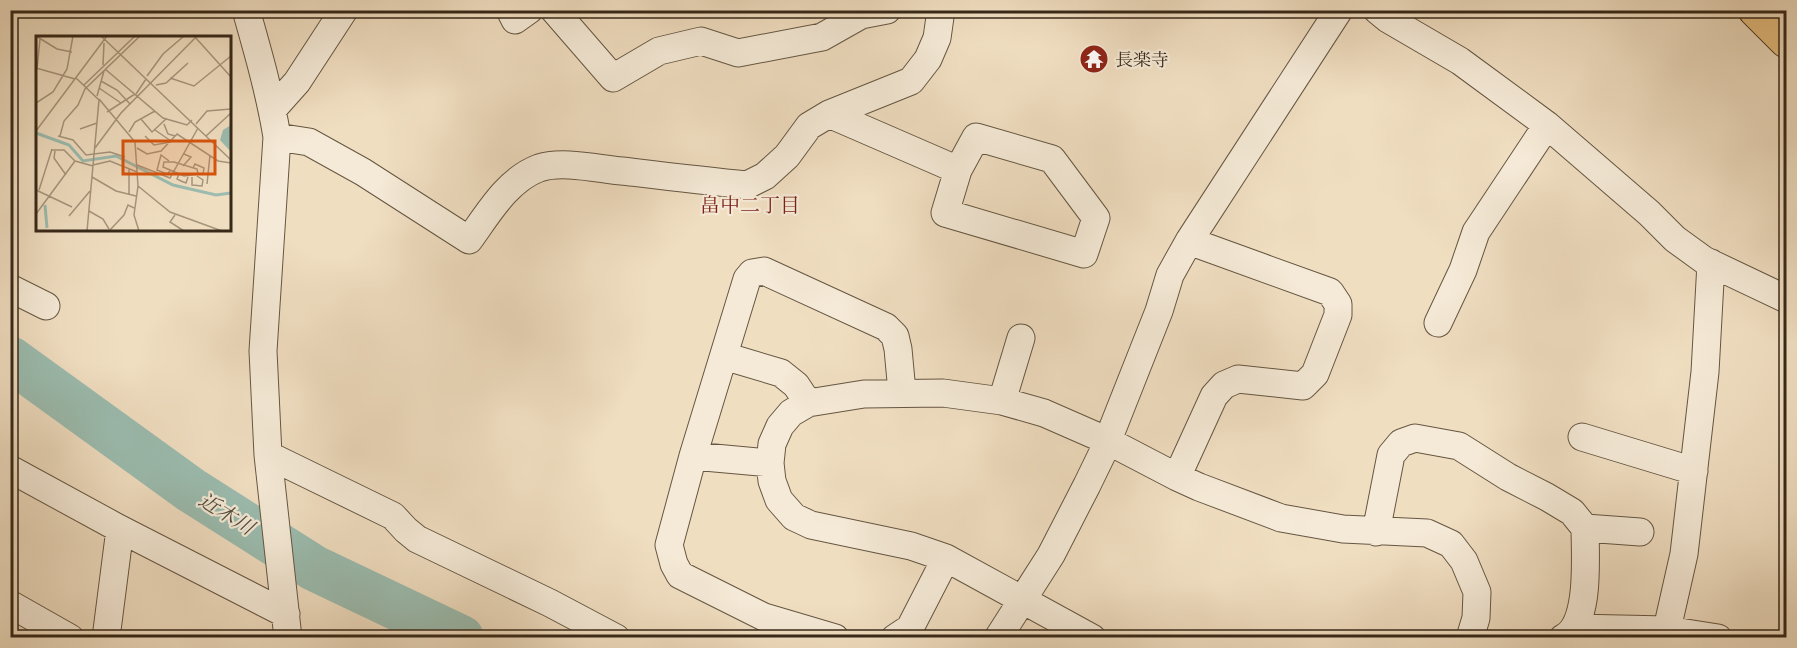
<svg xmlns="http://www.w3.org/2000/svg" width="1797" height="648" viewBox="0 0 1797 648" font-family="'Gentium Book Plus','Noto Serif JP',serif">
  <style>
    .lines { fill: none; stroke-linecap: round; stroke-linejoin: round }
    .river { stroke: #9bbcaf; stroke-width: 46 }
    .street-casing { stroke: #655642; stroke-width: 29 }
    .primary-casing { stroke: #372818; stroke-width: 35 }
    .street { stroke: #f5ead7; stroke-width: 27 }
    .primary { stroke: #e8bf80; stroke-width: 33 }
    .labels { text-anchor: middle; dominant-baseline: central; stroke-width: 4.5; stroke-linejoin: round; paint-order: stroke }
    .poi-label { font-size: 18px; fill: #372818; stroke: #f5ead7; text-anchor: start }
    .neighbourhood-label { font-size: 20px; fill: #7a1f14; stroke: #f5ead7 }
    .water-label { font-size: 20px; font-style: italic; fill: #504d3e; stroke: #f5ead7 }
    .inset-river { fill: none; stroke: #9bbcaf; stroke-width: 3 }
    .inset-road { fill: none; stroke: #a6957d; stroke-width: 1.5 }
    .view { fill: #d6540d; fill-opacity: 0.15; stroke: #d6540d; stroke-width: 3 }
    .inset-edge { fill: none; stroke: #372818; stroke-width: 3 }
  </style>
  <rect width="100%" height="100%" fill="#f0dec1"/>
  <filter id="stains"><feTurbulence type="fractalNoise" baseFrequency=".00333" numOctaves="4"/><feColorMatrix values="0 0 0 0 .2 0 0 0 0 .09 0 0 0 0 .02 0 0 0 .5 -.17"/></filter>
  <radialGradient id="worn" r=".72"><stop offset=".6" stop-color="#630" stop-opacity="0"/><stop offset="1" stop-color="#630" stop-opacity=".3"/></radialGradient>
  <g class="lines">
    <path class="river" d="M10,359L191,490L314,568L461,638"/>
    <g class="street-casing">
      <path id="street" d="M246,10C258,52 270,94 277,137L263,351L268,455L288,638
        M510,10L515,20L529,10
        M554,10L613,78L659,51L701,41L738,53L822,37L861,15L887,10
        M1377,10L1388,19L1460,61L1547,125L1649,213L1675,239L1704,260L1786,299
        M272,110L297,82L344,10
        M829,114L958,170L945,213L1084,254L1096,218L1052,159L976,137L958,170
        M277,137L309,142L363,172L469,240C488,214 507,180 539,168C562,160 599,169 622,171C664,176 705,181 747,185L765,176L787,156L809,126L829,114L911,81L928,59L937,38L941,10
        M10,288L46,306
        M1438,323L1463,270L1476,232L1547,125
        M724,356L781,373L796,385L808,403
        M1002,401L1021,338
        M1582,437L1694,471
        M268,455L393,516L406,530L417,539L550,603L616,638
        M693,456L770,463
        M10,469L120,529L286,614
        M1177,477L1214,396L1224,385L1238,379L1303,386L1315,374L1338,315V304L1330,292L1189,241
        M1585,528L1640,532
        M1376,532L1391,455L1401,443L1415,438L1459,446L1508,477L1547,497L1572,512L1585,528C1585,555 1591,624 1563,638
        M10,604L70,638
        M1574,628L1667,630L1718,638
        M106,638L120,529
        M835,638L764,617L680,575L674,564L669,545L693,456L747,279L752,273L764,271L886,327L895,336L898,349L902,392
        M895,638L910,628L946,558
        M998,638L1051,555L1087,485L1104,450L1159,311L1170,275L1189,241L1339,10
        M1092,638L946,558L911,546L811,525L794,517L779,500L772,481L770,463L772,444L780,426L791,413L808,403L864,394L943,393L1002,401L1044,413L1108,441L1177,477L1199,487L1281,518L1343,529L1427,533L1451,544L1464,561L1477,592L1476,618L1470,638
        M1665,638L1684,554L1705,372L1711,263"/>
    </g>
    <g class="primary-casing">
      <path id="primary" d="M1755,10L1786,41"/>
    </g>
    <use href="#street" class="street"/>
    <use href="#primary" class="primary"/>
  </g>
  <defs>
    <g id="temple-disc" transform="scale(1.5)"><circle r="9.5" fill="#8f2418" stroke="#f5ead7"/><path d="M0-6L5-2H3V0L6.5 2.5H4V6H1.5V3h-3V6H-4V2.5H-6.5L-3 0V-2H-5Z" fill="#fff"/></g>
  </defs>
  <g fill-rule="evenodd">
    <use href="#temple-disc" x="1094" y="59"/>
  </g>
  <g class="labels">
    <g class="poi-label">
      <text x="1115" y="59">長楽寺</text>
    </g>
    <g class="neighbourhood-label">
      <text x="750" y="204">畠中二丁目</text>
    </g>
    <g class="water-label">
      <text transform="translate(227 513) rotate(32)">近木川</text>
    </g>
  </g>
  <g transform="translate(36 36)">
    <rect width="195" height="195" fill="#f0dec1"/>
    <path d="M195,89V116L184,104L187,94Z" fill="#9bbcaf"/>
    <path class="inset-river" d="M0,97L33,109L47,125L80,120L137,149L180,159L195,157M9,169L11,192"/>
    <path class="inset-road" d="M0,0L21,13L36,16M65,0L195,124M159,1L195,41M67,29L68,7M0,32L39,43M1,33L4,3M69,33L127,82L151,89L156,84M111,40L127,18L148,0M40,42L63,64L51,195M134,42L158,50L195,20M65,45L81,54L94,68M48,49L99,0M120,49L130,47L152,27M63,52L85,67M100,58L110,43M61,60L68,35M63,63L99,106L102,150L98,179L103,195M0,67L17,56L31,33L37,0M71,76L99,58M105,83L116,96L130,83M128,88L132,98L139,100M160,88L171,75L195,73M44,93L61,87M119,94L135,105M0,95L71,0M93,96L99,86L119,75M22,100L37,104L50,119L74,116L89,121M24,100L28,85L42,69L49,53L104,0M109,100L118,109L135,106M170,100L195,77M59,112L85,77L161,0M101,112L111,118L125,115L141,98L182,125L195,127M19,115L18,122L30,139M39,125L57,130M133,125L125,119L121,134L131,138L135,134M138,126L161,133L162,138L148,140L127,131L128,126ZM57,129L74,125L101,136M101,129L134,142L162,92M147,130L155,121L148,118M157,132L159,128L168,132L167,138H162M143,138L141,143L145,145L150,147L152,141M56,141L80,155L100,160M156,141V149L166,150L167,144L161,140M171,148L174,119M102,150L134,176L186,195M0,154L36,171M3,154L16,113M93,158V132M53,175L67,183L73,193M0,178L39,125L28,114H15M139,179L134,186L148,195M33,180L54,155M74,194L88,179L92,169L98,172"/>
    <path class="view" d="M87,105H179V138H87Z"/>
    <rect width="195" height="195" class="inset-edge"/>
  </g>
  <rect width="1797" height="648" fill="none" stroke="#f0dec1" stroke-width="36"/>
  <rect x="12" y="12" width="1773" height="624" fill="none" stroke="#372818" stroke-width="3"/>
  <rect x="18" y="18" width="1761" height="612" fill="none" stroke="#372818" stroke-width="1.5"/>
  <rect width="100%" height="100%" filter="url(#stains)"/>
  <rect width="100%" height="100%" fill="url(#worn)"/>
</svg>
